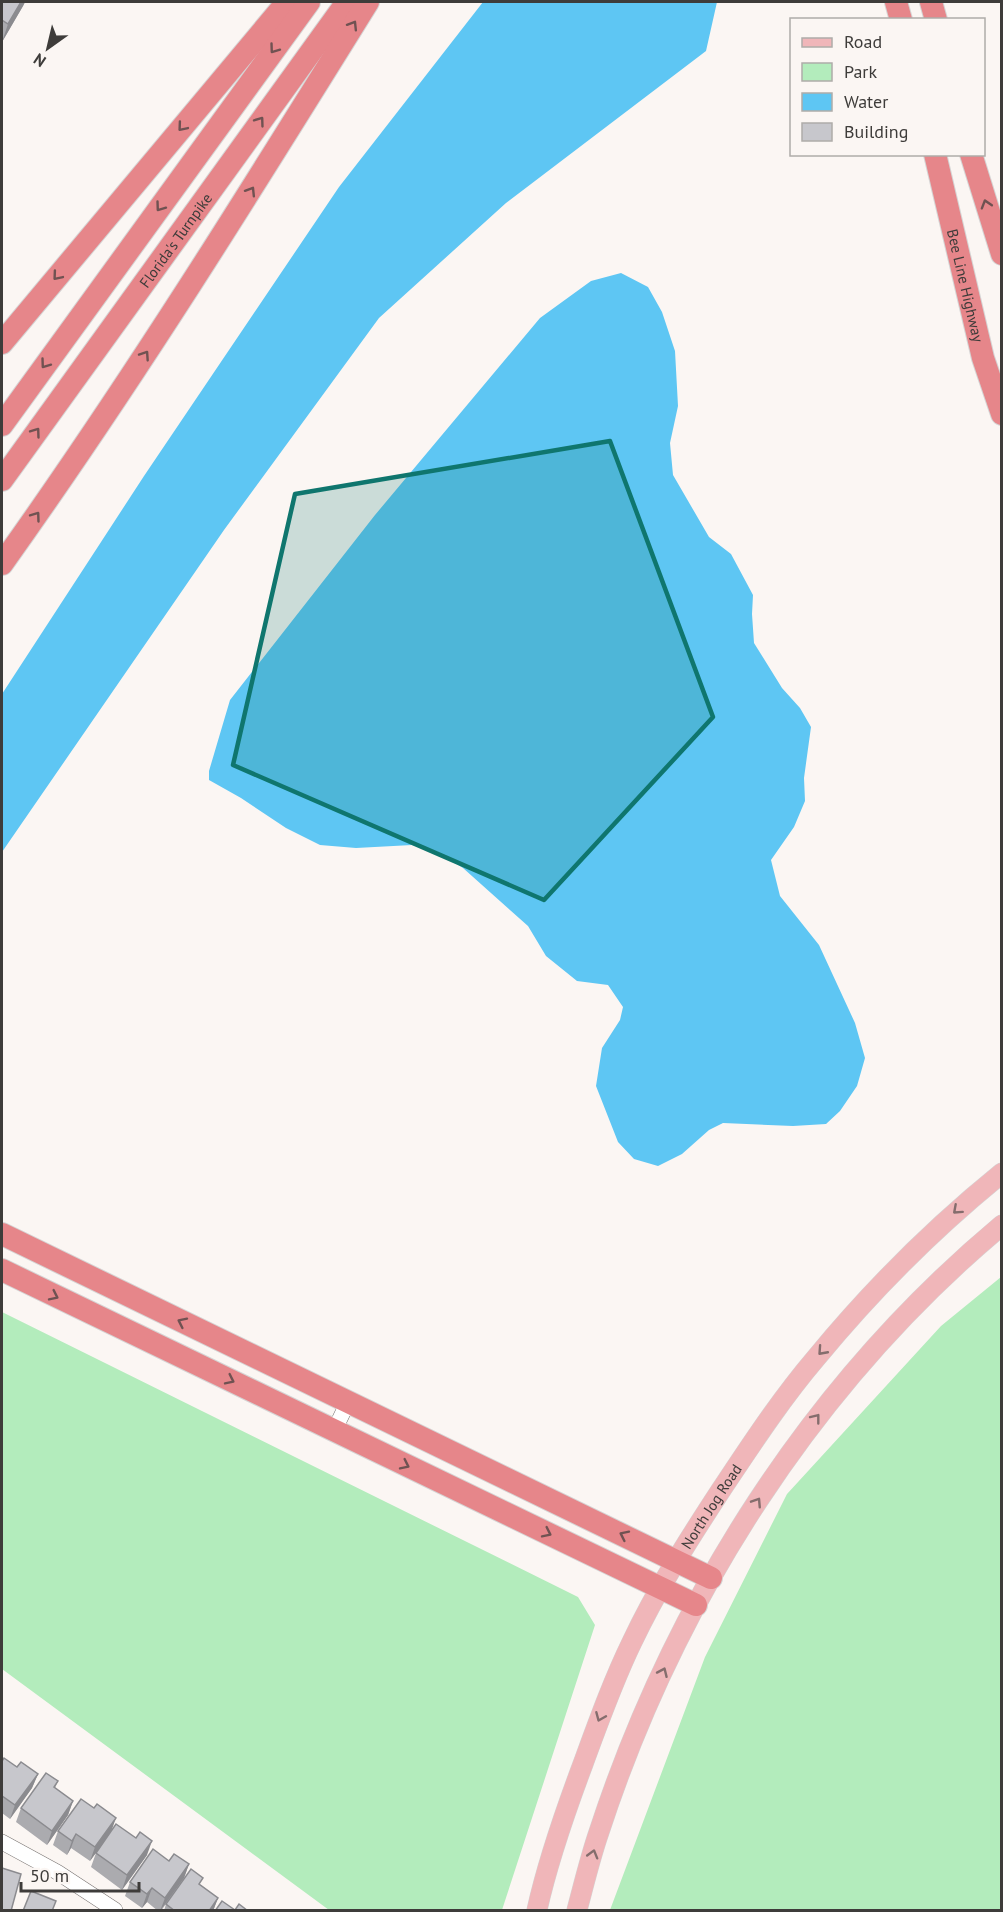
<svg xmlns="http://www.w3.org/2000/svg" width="1003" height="1912" viewBox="0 0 1003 1912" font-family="'PT Sans',sans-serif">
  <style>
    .green { fill: #b3ecbc }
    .water { fill: #5ec6f3 }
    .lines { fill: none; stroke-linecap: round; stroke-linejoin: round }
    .minor-casing { stroke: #777270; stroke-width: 16 }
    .major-casing { stroke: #d5d4d4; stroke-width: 21 }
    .highway-casing { stroke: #d5d4d4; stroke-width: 24 }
    .minor { stroke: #fff; stroke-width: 15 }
    .major { stroke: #f0b6b9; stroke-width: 20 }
    .highway { stroke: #e6868a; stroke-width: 22 }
    .wall { fill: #ababaf }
    .shaded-wall { fill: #8b8b8f }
    .building { fill: #c7c7cc; stroke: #8b8b8f; stroke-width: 1.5 }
    .oneway { stroke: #705252 }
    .oneway2 { stroke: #856d6d }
    .marked { fill: #0f766e; fill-opacity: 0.2; stroke: #0f766e; stroke-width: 4.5; stroke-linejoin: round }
    .labels { text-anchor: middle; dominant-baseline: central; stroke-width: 4.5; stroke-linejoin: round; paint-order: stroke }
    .street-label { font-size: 15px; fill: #3e3c3a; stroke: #fbf6f3 }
  </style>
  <rect width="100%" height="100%" fill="#fbf6f3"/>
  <path class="green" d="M1001,1277V1910H610L705,1657L787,1494L941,1326Z
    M2,1312L578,1597L595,1625L502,1910H329L2,1669Z"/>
  <path class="water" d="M483,2H717L706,51L506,203L379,318L224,530L2,852V694L144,476L339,187Z
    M621,273L648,287L662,312L675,351L678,406L670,443L673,475L709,537L731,554L753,595L752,614L754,643L782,688L800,708L811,727L804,778L805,801L794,827L771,860L780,896L819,945L855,1023L865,1058L857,1086L840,1111L826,1124L793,1126L723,1123L709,1130L682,1154L658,1166L634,1159L618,1142L596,1086L602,1048L620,1020L623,1007L608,985L577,981L546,956L528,926L463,868L438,852L412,845L356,848L320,845L286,828L241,798L209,780V771L230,700L375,515L540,318L591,281Z"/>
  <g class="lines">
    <g class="minor-casing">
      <path id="minor" d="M334,1431L348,1402
        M2,1842L57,1872L115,1910"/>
    </g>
    <g class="major-casing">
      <g id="major">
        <path id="s1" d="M537,1910C548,1860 565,1812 583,1764C598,1723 613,1681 632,1642C657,1589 689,1539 721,1490C751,1445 781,1399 816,1358C872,1290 934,1228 1002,1173"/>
        <path d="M577,1910C584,1884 590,1858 599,1832C675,1599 813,1383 1002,1225"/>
      </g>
    </g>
    <g class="highway-casing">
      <g id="highway">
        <path d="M896,2L901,20"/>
        <path d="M931,2L936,20"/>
        <path id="s2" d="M935,154L983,358L1002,414"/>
        <path d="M971,154L1002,254"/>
        <path d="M2,343L287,2"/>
        <path d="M2,425L309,2"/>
        <path id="s3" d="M2,480L347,2"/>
        <path d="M2,564C132,382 250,192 368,2"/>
        <path d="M2,1234L711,1578"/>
        <path d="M2,1270L696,1605"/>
      </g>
    </g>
    <use href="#minor" class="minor"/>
    <use href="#major" class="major"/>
    <use href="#highway" class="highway"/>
  </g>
  <path class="wall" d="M2,2H25L23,6L2,42Z
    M2,1761L38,1774L32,1788L10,1819L2,1813Z
    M58,1781L55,1788L73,1801L68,1815L47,1845L16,1822L21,1808Z
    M58,1831L111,1832L90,1861L71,1848L67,1855L53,1845Z
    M136,1838L147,1855L122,1890L91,1867L96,1853Z
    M169,1861L189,1864L184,1878L161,1911H158L147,1902L142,1908L125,1896L130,1882Z
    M201,1885L218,1898L213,1911H164L166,1904Z"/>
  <path class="shaded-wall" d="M21,2H25L23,6L2,42L8,24Z
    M38,1774L32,1788L10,1819L15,1805Z
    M73,1801L68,1815L47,1845L52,1831Z
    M116,1818L111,1832L90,1861L95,1847Z
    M76,1834L71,1848L67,1855L72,1841Z
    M152,1841L147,1855L122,1890L127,1875Z
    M189,1864L184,1878L160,1911L165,1898Z
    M152,1888L147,1902L142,1908L147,1894Z
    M218,1898L213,1911H209Z"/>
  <path class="building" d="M2,2H21L8,24L2,20Z
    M4,1758L17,1767L21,1762L38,1774L15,1805L2,1796V1797V1761Z
    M46,1773L58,1781L54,1787L73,1801L52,1831L21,1808Z
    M81,1799L94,1808L97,1804L116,1818L95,1847L76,1834L72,1841L58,1831Z
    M116,1824L136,1838L140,1832L152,1841L127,1875L96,1853Z
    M153,1849L169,1861L174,1854L189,1864L165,1898L152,1888L147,1894L130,1882Z
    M2,1868L21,1874L11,1911H2Z
    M191,1869L203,1878L199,1884L218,1898L209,1911H175L166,1904Z
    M31,1891L56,1901L52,1911H23Z
    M222,1901L235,1910L239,1904L248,1911H215Z"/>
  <defs><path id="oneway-chevron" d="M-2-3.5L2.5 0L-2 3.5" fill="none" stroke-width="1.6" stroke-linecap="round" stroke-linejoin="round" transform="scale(1.5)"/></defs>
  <g class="oneway">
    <use href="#oneway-chevron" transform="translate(353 25) rotate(-58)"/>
    <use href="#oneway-chevron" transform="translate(274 49) rotate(126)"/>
    <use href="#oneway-chevron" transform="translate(260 121) rotate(-54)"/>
    <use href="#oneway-chevron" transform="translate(182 127) rotate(130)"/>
    <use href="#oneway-chevron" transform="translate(251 191) rotate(-58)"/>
    <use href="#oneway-chevron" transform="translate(986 204) rotate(-107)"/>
    <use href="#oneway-chevron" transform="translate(160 207) rotate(126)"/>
    <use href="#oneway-chevron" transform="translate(57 276) rotate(130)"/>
    <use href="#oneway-chevron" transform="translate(145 355) rotate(-56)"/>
    <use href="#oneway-chevron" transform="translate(45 364) rotate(126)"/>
    <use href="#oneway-chevron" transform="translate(36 432) rotate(-54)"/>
    <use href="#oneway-chevron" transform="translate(36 516) rotate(-54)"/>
    <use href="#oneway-chevron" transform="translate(54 1296) rotate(26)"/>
    <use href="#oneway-chevron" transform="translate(182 1322) rotate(-154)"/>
    <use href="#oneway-chevron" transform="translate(230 1380) rotate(26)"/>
    <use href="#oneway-chevron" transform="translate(405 1465) rotate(26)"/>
    <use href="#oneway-chevron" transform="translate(547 1533) rotate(26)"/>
    <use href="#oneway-chevron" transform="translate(624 1535) rotate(-154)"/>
  </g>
  <g class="oneway2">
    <use href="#oneway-chevron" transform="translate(957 1210) rotate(138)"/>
    <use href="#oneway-chevron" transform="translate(822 1351) rotate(132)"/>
    <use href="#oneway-chevron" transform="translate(816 1418) rotate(-52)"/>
    <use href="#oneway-chevron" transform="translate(757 1502) rotate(-57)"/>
    <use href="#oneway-chevron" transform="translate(663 1672) rotate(-66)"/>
    <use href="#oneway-chevron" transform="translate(600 1717) rotate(113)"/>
    <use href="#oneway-chevron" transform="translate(593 1854) rotate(-74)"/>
  </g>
  <path class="marked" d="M610,441L713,717L544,900L233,765L295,494Z"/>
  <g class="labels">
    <g class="street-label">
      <text stroke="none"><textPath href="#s3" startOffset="296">Florida's Turnpike</textPath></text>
      <text stroke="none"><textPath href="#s2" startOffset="135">Bee Line Highway</textPath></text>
      <text stroke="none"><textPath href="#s1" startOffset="442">North Jog Road</textPath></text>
    </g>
  </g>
  <rect width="1003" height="1912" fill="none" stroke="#3e3c3a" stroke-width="6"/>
  <rect x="790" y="18" width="195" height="138" fill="#fbf6f3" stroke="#afaca9" stroke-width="1.5"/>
  <rect x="802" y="38" width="30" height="9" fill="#f0b6b9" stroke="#afaca9" stroke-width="1.5"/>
  <text x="844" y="48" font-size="18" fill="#3e3c3a">Road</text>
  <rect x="802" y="63" width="30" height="18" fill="#b3ecbc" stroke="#afaca9" stroke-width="1.5"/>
  <text x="844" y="78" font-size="18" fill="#3e3c3a">Park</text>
  <rect x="802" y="93" width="30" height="18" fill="#5ec6f3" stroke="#afaca9" stroke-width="1.5"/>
  <text x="844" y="108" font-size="18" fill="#3e3c3a">Water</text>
  <rect x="802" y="123" width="30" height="18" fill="#c7c7cc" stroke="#afaca9" stroke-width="1.5"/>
  <text x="844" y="138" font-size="18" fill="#3e3c3a">Building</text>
  <g transform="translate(48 48) rotate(214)" stroke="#fbf6f3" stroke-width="4.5" paint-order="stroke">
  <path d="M0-4.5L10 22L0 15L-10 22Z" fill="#3e3c3a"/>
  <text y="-9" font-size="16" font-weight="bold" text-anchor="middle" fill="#3e3c3a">N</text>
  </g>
  <path d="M21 1882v9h118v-9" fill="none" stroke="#3e3c3a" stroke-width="3"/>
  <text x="30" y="1882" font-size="18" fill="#3e3c3a" stroke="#fbf6f3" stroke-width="4.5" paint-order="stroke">50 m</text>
</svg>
